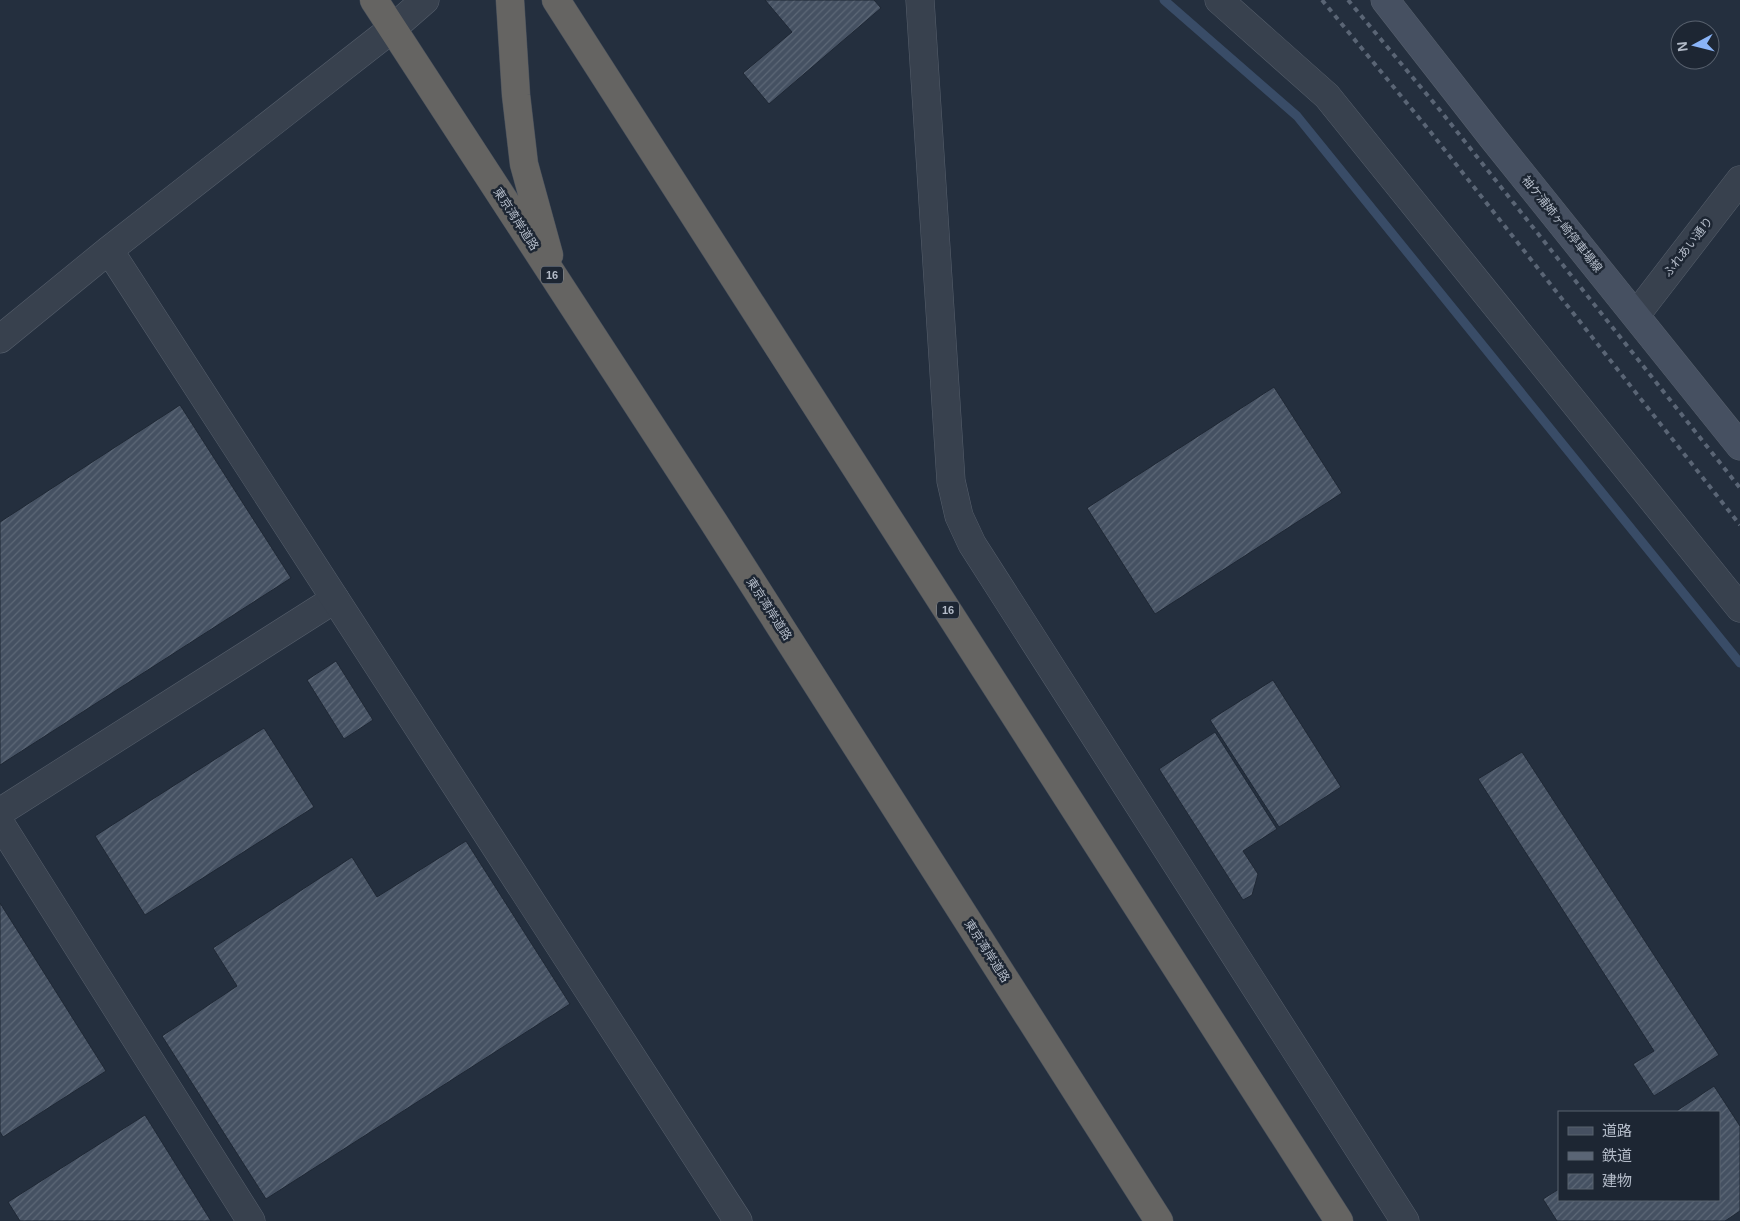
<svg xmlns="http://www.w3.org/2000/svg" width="1740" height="1221" viewBox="0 0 1740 1221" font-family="Helvetica,'Noto Sans JP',sans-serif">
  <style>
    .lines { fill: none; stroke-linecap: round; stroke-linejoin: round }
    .stream { stroke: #394c67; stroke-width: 9 }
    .building { fill: url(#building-hatch); stroke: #1f2835 }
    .minor-casing { stroke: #565f6c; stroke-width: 29 }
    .tertiary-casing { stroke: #565f6c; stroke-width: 29 }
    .secondary-casing { stroke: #565f6c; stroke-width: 29 }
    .trunk-casing { stroke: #434c59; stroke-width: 29 }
    .minor { stroke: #38414e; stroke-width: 28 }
    .tertiary { stroke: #38414e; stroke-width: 28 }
    .secondary { stroke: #465061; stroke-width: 28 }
    .trunk { stroke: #656462; stroke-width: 28 }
    .rail { stroke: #5a6575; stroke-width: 4; stroke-dasharray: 5 5; stroke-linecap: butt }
    .labels { text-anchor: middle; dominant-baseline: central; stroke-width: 5; stroke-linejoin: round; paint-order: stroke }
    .shield { fill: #1d2633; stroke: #878f9c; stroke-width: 1 }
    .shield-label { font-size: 11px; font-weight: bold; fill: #b4bcc9 }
    .street-label { font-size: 12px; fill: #b4bcc9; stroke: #1d2633 }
  </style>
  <defs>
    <pattern id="building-hatch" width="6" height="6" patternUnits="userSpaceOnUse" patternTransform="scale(1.25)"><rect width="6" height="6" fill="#455162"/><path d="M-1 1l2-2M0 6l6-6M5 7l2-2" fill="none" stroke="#5d6877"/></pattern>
  </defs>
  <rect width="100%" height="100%" fill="#242f3e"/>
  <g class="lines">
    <path class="stream" d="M1164,0L1297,116L1740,663"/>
  </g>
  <path class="building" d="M874,0L881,8L769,104L743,73L792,32L765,0Z
    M1274,387L1342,493L1155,614L1087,508Z
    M180,405L291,578L0,765V522Z
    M336,661L373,720L344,739L307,680Z
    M1273,680L1341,787L1279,827L1210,720Z
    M264,728L314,807L145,915L95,836Z
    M1215,732L1277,829L1243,851L1258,874L1252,895L1243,900L1159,769Z
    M1522,752L1719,1055L1654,1096L1633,1064L1654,1051L1478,779Z
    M466,841L570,1004L266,1199L162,1036L237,986L213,948L352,857L377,897Z
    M0,903L106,1071L3,1137L0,1132Z
    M1714,1086L1740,1126V1211L1725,1221H1557L1543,1199L1559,1189V1200H1719V1112H1675Z
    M145,1115L211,1221H20L8,1202Z"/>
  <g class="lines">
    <g class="minor-casing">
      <path id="minor" d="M1219,0L1327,96L1740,608
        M0,812L335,599
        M0,823L251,1221"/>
    </g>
    <g class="tertiary-casing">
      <path id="tertiary" d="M920,0L951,481L959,516L972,544L1405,1221
        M109,250L738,1221
        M1636,315L1740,180
        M0,339L109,250L393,28L425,0"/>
    </g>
    <g class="secondary-casing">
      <path id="secondary" d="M1385,0L1492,137L1740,446"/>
    </g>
    <g class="trunk-casing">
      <path id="trunk" d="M374,0L713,521L1159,1221
        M510,0L516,95L524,164L549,255
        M556,0L1339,1221"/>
    </g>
    <use href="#minor" class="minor"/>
    <use href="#tertiary" class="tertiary"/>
    <use href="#secondary" class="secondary"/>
    <use href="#trunk" class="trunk"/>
    <path class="rail" d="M1322,0L1429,130L1740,525
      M1348,0L1439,109L1740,488"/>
  </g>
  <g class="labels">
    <g class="shield">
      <rect x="541" y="266.5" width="22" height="17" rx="4"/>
      <rect x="937" y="601.5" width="22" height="17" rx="4"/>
    </g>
    <g class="shield-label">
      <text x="552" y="275">16</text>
      <text x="948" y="610">16</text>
    </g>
    <g class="street-label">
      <text transform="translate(516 219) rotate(57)">東京湾岸道路</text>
      <text transform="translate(1562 224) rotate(51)">袖ケ浦姉ヶ崎停車場線</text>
      <text transform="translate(1688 247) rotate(-52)">ふれあい通り</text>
      <text transform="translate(769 609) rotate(57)">東京湾岸道路</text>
      <text transform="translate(987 951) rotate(57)">東京湾岸道路</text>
    </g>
  </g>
  <rect x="1558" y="1111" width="162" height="90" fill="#1d2633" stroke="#59626f"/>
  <rect x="1568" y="1127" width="25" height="8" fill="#465061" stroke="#59626f"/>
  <text x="1602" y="1136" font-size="15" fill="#b4bcc9">道路</text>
  <rect x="1568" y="1152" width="25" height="8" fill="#5a6575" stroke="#59626f"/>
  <text x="1602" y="1161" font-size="15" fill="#b4bcc9">鉄道</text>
  <rect x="1568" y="1174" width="25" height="15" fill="url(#building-hatch)" stroke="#59626f"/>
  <text x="1602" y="1186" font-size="15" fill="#b4bcc9">建物</text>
  <g transform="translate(1695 45) rotate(263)"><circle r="24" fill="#1d2633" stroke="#59626f"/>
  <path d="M0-4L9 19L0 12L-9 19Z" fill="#8ab4f8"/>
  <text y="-8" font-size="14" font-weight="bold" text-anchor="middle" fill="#b4bcc9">N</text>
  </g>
</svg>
